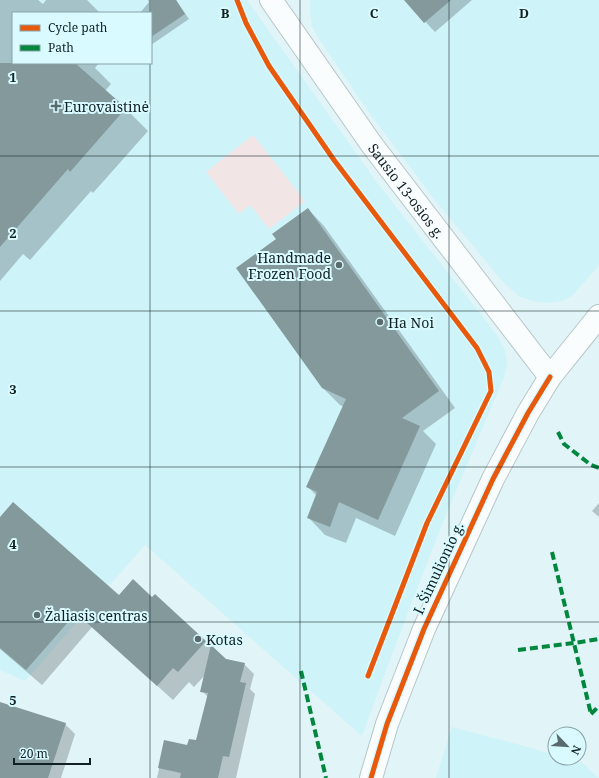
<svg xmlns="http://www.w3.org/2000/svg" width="599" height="778" viewBox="0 0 599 778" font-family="'Noto Serif',serif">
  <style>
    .built { fill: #cef3f9; fill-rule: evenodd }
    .green { fill: #f2e5e6 }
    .shadow { fill: #0003 }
    .building { fill: #83999c }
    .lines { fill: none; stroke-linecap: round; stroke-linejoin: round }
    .minor-casing { stroke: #b7c6c9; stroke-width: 24 }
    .minor { stroke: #fafdfe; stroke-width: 22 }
    .quiet { stroke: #00873e; stroke-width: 4; stroke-dasharray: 8 4; stroke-linecap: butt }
    .cycleway-casing { stroke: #d9faff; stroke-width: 8 }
    .cycleway { stroke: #e8590c; stroke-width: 5 }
    .grid { fill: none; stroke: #112123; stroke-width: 1; stroke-opacity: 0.55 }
    .poi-dot { fill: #5a6b6d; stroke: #d9faff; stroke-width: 1.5 }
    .labels { text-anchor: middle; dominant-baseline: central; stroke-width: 4; stroke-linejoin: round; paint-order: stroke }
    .poi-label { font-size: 14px; fill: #112123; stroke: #d9faff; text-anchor: start }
    .street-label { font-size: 14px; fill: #112123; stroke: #d9faff }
    .grid-label { font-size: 13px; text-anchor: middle; font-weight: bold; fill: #112123; stroke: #d9faff; stroke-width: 4; stroke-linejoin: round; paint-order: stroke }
  </style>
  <rect width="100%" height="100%" fill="#e1f4f7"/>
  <path class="built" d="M0,0H247L378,184L497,335L505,350L507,363L504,377L447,512L413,599L378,692L362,736L145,545L25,681L0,670ZM13,13H151V63H13Z
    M310,0H599V265L572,296L561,301L547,303L532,301L519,296L503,282L435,200L370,114L319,39L312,26L310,13Z
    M452,727L513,743L555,755V758H565L583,763L598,778H436Z"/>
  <path class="green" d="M253,135L305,201L269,229L250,205L239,214L206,172Z"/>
  <path class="shadow" d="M0,0H38L43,4L46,0H87L100,13H13V63H99L95,68L111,84L105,91L126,109L148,131L93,193L91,191L30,260L23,254L0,281Z
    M148,0H176L189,19L151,45V13H140L149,2Z
    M405,0H472L435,32Z
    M308,209L324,226L455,408L423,431L436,444L395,536L356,518L346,543L325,535L309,518L317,496L308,487L344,407L340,405L323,388L278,239Z
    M599,503V517L592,511Z
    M0,519L119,597L152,598L205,641L226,659L244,664L254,674L250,689L255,694L236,778H157L165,741L188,747L197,742L208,697L202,691L206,674L194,687L189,682L173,700L92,627L42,685L0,649Z
    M0,704L65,724L75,734L61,778H0Z"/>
  <path class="building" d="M151,0H176L185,14L151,37Z
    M404,0H451L424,23Z
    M0,63H75L126,108L70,172L68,169L0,247Z
    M308,208L439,391L402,418L420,426L378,520L339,502L330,527L307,518L317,492L306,487L346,399L322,388L236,268L276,239L272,234Z
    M13,502L119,595L133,579L152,597L155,594L206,641L178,672L173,668L157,686L76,613L26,670L0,648V517Z
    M211,645L226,659L245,663L240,682L246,683L229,757L223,756L218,778H180L181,773L158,768L164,740L187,745L189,739L196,740L208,693L200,692Z
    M0,702L66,723L48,778H0Z"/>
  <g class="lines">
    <g class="minor-casing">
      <g id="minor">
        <path id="s1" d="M271,0L372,145L550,377"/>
        <path d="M371,778L387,724L424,629L493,479L528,413L550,377L599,316"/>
      </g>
    </g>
    <use href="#minor" class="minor"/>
    <path class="quiet" d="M558,432L564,444L591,465L599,468
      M552,552L591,714
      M518,650L574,643L599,639
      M301,671L326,778
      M591,714L599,706"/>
    <g class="cycleway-casing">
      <path id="cycleway" d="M237,0L246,23L269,66L334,160L477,348L489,372L491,391L427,523L368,676
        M371,778L387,724L424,629L493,479L528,413L550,377"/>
    </g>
    <use href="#cycleway" class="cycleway"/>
  </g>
  <path class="grid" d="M150,0V13M300,0V778M449,0V778M150,63V778M0,156H599M0,311H599M0,467H599M0,622H599"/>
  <g class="poi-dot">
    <path d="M54 100h4v4h4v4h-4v4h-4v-4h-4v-4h4z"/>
    <circle cx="339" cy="265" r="4"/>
    <circle cx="380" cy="322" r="4"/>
    <circle cx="37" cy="615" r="4"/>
    <circle cx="198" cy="639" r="4"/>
  </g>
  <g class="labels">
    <g class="poi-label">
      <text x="64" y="106">Eurovaistinė</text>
      <text x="331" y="257" text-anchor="end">Handmade<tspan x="331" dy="16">Frozen Food</tspan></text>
      <text x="388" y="322">Ha Noi</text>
      <text x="45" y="615">Žaliasis centras</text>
      <text x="206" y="639">Kotas</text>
    </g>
    <g class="street-label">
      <text stroke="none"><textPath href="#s1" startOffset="234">Sausio 13-osios g.</textPath></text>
      <text transform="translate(438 568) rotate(-65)">I. Šimulionio g.</text>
    </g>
  </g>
  <g class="grid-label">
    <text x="225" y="18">B</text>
    <text x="374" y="18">C</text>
    <text x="524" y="18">D</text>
    <text x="13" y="82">1</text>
    <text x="13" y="238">2</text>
    <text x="13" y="394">3</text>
    <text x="13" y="549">4</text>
    <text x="13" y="705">5</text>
  </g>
  <rect x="12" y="12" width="140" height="52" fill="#d9faff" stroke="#89a3a7"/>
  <rect x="20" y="25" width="20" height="6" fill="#e8590c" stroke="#89a3a7"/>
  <text x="48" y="32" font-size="12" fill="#112123">Cycle path</text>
  <rect x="20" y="45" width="20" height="6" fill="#00873e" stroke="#89a3a7"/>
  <text x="48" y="52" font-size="12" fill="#112123">Path</text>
  <g transform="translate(567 746) rotate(115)"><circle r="19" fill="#d9faff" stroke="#89a3a7"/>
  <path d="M0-3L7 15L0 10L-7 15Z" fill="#5a6b6d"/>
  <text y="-6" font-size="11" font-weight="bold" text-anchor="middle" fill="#112123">N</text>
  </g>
  <path d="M14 758v6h76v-6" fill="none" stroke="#112123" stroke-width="2"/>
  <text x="20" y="758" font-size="12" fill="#112123" stroke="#d9faff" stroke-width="3" paint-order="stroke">20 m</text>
</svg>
